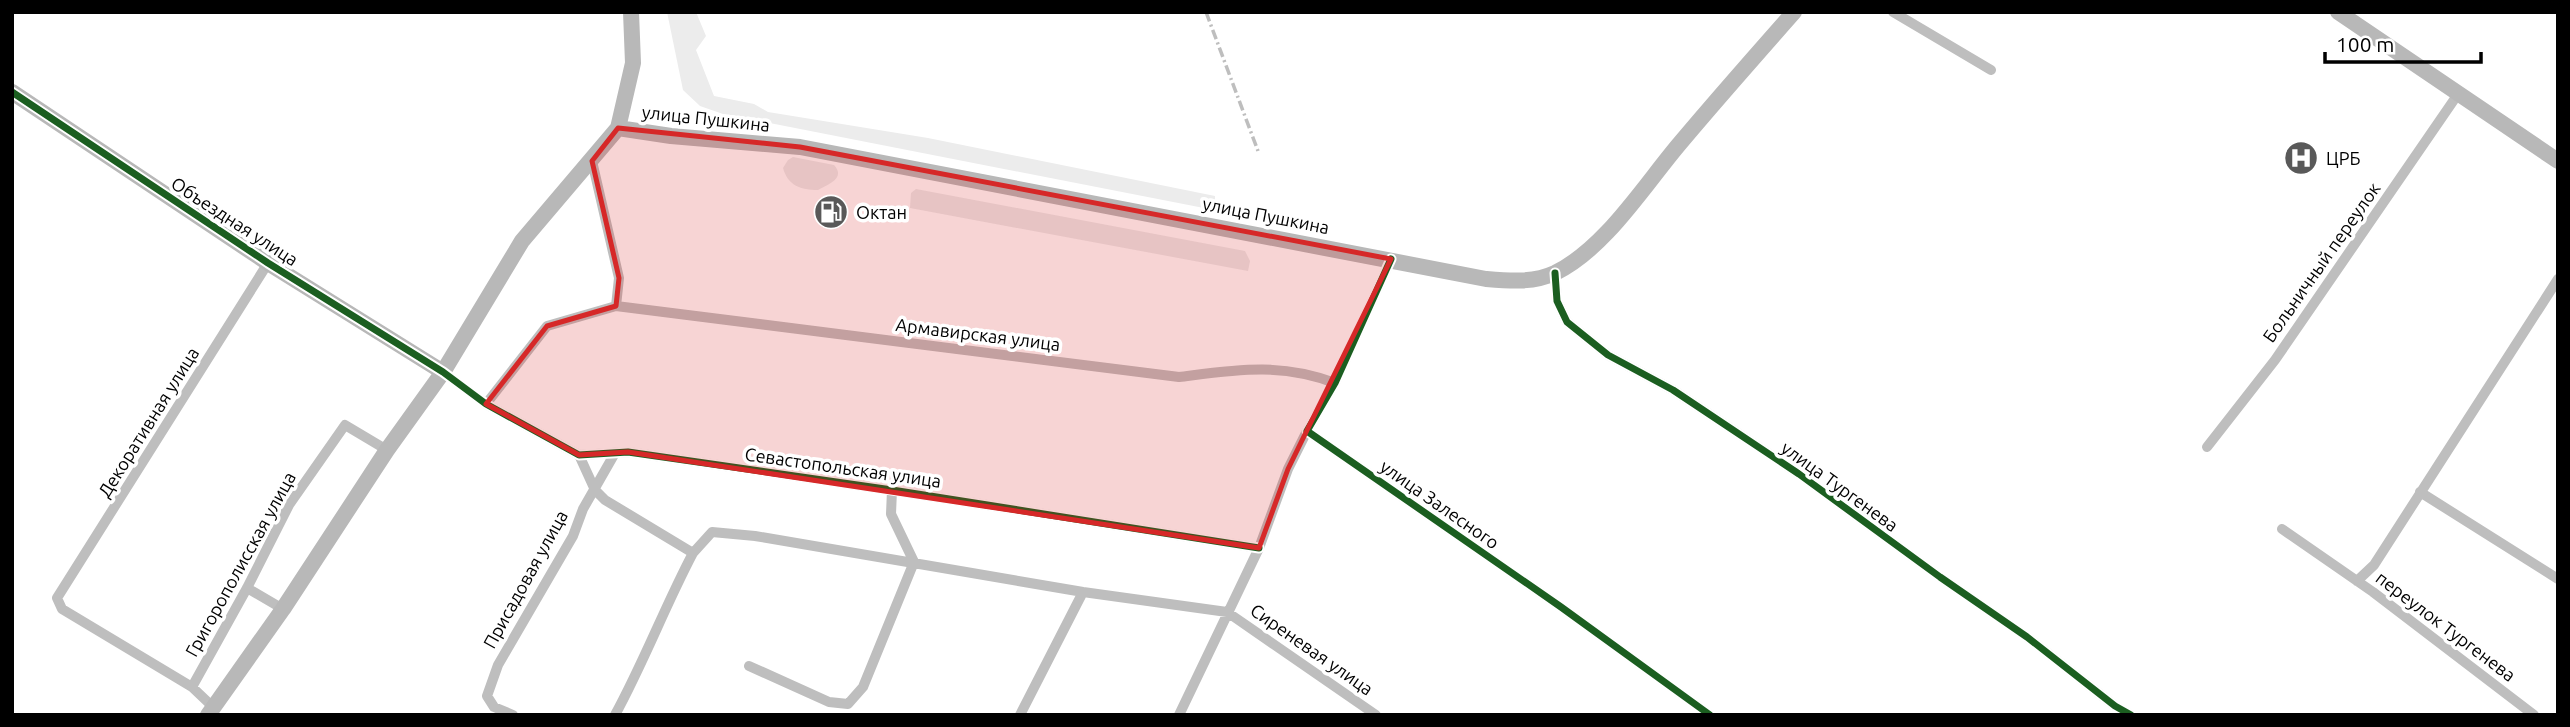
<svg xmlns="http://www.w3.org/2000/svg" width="2570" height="727" viewBox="0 0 2570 727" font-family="Ubuntu,sans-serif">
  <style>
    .green { fill: #ececec }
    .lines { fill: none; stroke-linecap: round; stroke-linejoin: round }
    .street { stroke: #bebebe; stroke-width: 10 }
    .secondary { stroke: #b8b8b8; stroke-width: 16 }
    .rail { stroke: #bebebe; stroke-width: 3.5; stroke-dasharray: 10 3.5 2 3.5; stroke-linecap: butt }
    .cycleway-casing { stroke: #fff; stroke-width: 11 }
    .cycleway { stroke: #1b5e20; stroke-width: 7 }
    .marked { fill: #d62828; fill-opacity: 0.2; stroke: #d62828; stroke-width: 5; stroke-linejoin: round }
    .labels { text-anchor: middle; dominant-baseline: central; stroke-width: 7; stroke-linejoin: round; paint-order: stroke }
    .street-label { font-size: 18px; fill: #000; stroke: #fff }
    .poi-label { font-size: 18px; fill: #000; stroke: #fff; text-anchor: start }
  </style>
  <rect width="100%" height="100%" fill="#fff"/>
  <path class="green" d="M667,12H696L706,36L696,50L714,96L754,104L768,112L928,138L1215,196V208L1209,209L723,114L700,106L683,90Z
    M793,157L834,165C846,178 829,184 818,190C801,190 788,186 783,168L788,160Z
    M916,189L1245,251L1250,261L1248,271L910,208L911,193Z"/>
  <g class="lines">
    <path class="street" d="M1893,12L1991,70
      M592,161L619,278L616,306L1179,377C1235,370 1280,362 1335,383
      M1391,259L1335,383L1307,431L1561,607L1710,715
      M1555,273L1557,301L1567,322L1608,355L1673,390L1799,474L1940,577L2027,637L2115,706L2131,715
      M443,372L486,404L579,455L628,452L892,490L1259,548
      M486,404L547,326L616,306
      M2207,447L2275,360L2458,94
      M579,455L595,490L605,500L693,553L712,532L755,536L1083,592L1227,612L1376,715
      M2420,492L2558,579
      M2282,529L2373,592L2534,715
      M2357,581L2374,565L2558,279
      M247,588L283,609
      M749,666L829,702L848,704L863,687L914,562L891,514L892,490
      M192,687L247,588L289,505L345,425L387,450
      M213,707L192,687L62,609L57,598L268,263
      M513,715L494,707L487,696L498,665L573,536L583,509L615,453
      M615,715C644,662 665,606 693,553
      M1020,715L1083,592
      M1179,715L1259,548L1288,469L1307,431"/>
    <path class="secondary" d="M2338,12L2558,161
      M12,92L268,263L443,372
      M618,128L671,136L800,147L1486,279C1510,281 1533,283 1555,273C1606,248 1645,184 1681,142C1718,98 1756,55 1794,12
      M208,715L283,609L387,450L443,372L522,241L618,128L633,63L631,12"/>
    <path class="rail" d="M1206,12L1258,151"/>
    <g class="cycleway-casing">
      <path id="cycleway" d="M12,92L268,263L443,372L486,404L579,455L628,452L892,490L1259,548
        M1391,259L1335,383L1307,431L1561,607L1710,715
        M1555,273L1557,301L1567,322L1608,355L1673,390L1799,474L1940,577L2027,637L2115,706L2131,715"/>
    </g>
    <use href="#cycleway" class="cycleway"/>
  </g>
  <path class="marked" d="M618,128L800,147L1391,259L1288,469L1259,548L628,452L579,455L486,404L547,326L616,306L619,278L592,161Z"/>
  <defs>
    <g id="hospital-disc" transform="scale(1.75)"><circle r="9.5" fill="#595959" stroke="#fff"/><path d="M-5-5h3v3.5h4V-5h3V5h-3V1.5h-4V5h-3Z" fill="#fff"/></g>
    <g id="fuel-disc" transform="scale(1.75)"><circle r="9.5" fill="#595959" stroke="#fff"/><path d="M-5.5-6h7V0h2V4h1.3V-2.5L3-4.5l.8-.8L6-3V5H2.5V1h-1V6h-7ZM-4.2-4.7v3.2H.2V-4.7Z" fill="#fff"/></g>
  </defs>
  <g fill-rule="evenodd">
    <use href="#hospital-disc" x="2301" y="158"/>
    <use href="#fuel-disc" x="831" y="212"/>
  </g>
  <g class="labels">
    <g class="street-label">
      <text transform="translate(706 118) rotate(6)">улица Пушкина</text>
      <text transform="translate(1266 215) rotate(11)">улица Пушкина</text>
      <text transform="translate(235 221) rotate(33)">Объездная улица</text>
      <text transform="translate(2321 262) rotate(-55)">Больничный переулок</text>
      <text transform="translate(978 334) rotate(7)">Армавирская улица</text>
      <text transform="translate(148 422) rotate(-58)">Декоративная улица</text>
      <text transform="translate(843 467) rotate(8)">Севастопольская улица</text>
      <text transform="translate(1840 486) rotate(36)">улица Тургенева</text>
      <text transform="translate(1440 504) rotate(35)">улица Залесного</text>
      <text transform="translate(240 564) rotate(-61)">Григорополисская улица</text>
      <text transform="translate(525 579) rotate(-61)">Присадовая улица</text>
      <text transform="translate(2446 626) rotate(37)">переулок Тургенева</text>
      <text transform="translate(1312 649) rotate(35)">Сиреневая улица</text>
    </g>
    <g class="poi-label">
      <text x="2326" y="158">ЦРБ</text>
      <text x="856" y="212">Октан</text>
    </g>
  </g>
  <rect width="2570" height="727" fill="none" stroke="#000000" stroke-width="28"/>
  <path d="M2325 52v10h156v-10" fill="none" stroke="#000000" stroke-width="3.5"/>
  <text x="2336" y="52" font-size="21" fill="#000000" stroke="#ffffff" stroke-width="5" paint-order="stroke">100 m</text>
</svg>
